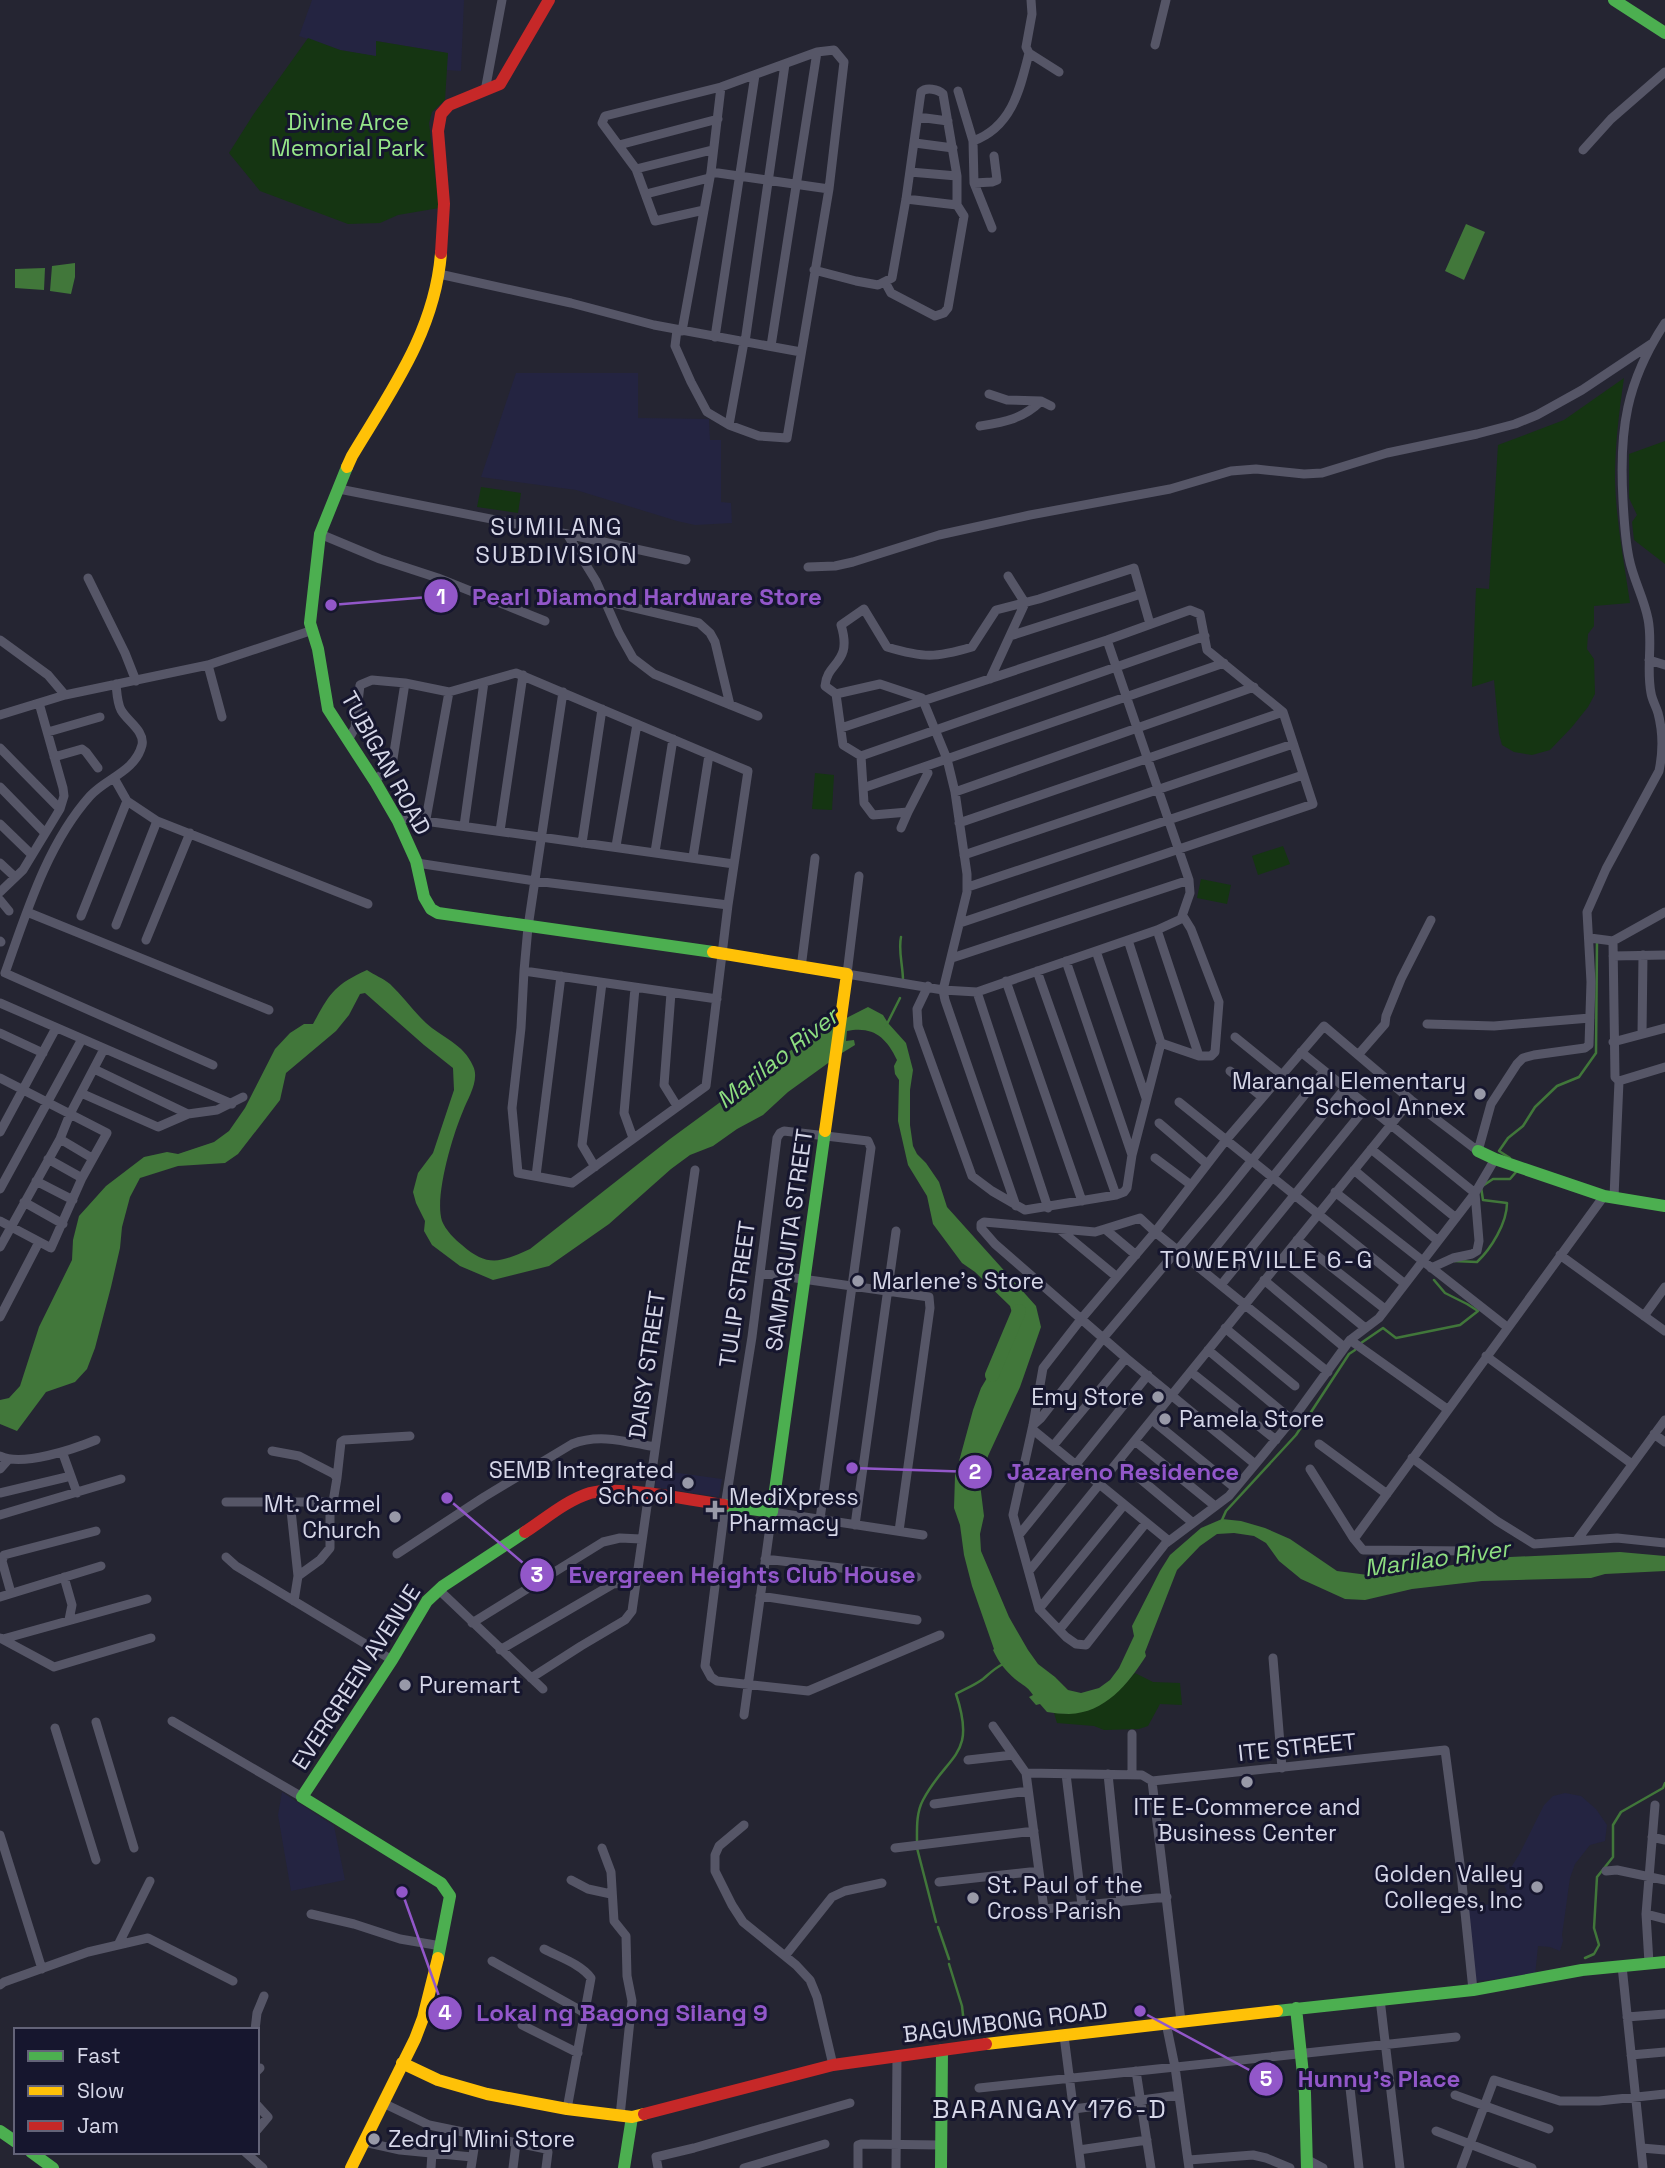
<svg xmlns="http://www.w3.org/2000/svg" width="1665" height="2168" viewBox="0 0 1665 2168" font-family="'Space Grotesk',sans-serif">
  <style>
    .built { fill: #242441 }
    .green { fill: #153512 }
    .water { fill: #41773a }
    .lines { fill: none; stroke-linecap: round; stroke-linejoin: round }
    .stream { stroke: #41773a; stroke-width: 2.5 }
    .river { stroke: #41773a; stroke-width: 14 }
    .street { stroke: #565667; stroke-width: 9 }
    .fast { stroke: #4caf50; stroke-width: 12 }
    .slow { stroke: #ffc107; stroke-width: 12 }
    .jam { stroke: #c62828; stroke-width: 12 }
    .poi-dot { fill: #9899a8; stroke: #16162e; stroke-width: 2.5 }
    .labels { text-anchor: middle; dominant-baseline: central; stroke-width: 6; stroke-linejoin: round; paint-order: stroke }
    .park-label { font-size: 23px; fill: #96e689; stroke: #16162e }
    .street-label { font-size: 23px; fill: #d6d7e8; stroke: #16162e }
    .poi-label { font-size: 23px; fill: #d6d7e8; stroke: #16162e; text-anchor: start }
    .neighbourhood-label { font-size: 24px; letter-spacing: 2px; fill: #d6d7e8; stroke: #16162e }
    .water-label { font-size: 24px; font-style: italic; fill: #8ddd80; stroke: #16162e }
    .quarter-label { font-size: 26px; letter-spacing: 2px; fill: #d6d7e8; stroke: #16162e }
    .leader { fill: none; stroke: #9257c9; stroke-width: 2.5 }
    .callout-dot { fill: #9257c9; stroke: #16162e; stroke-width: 2.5 }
    .mark-label { font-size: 21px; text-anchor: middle; font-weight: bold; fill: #fff }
    .callout-label { font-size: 24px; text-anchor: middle; font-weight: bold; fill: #9257c9; stroke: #16162e; stroke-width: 6; stroke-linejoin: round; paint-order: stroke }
  </style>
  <rect width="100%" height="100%" fill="#252532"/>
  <path class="built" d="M312,0H464L461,71L446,70L447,53L376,41L377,57L340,50L299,36Z
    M516,373H638V418L709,419L710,440H721V502L731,503L732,523L695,525L677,521L576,490L481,477Z
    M657,1470L722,1479L719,1497L655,1487Z
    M282,1792L334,1826L345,1880L291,1891L278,1815Z
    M1565,1793L1581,1796L1596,1809L1607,1825L1605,1841L1590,1845L1575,1864L1570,1878L1562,1935L1563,1941L1560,1951L1550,1947L1538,1946L1535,1976L1475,1981L1468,1908L1490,1904L1503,1897L1507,1891L1503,1883L1507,1874L1520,1853L1544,1805L1553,1796Z"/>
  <path class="green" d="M308,38L340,50L376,56V41L448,53L445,100L432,112L429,123L439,208L398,215L380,223L348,224L260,191L229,153L253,115Z
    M1624,378C1619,412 1615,445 1615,480C1616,521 1624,562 1630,603L1594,606V626L1588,634L1587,649L1594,659L1595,694L1588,707L1572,727L1550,750L1532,755L1514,752L1502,745L1499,734L1494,680L1472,687L1476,588L1489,589L1498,445L1564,420Z
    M1665,441V564L1634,540L1632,522L1637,515L1629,498V454Z
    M481,487L521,493L518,513L477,507Z
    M815,773L834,775L832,810L812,809Z
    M1283,846L1290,864L1258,875L1252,856Z
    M1201,879L1231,885L1227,904L1197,898Z
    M1135,1673L1153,1682L1180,1683L1182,1705L1160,1704L1148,1726L1139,1729L1104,1730L1094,1726L1057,1723L1054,1713L1067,1714L1126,1683Z"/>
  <path class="water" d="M1466,224L1485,232L1464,280L1445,271Z
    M75,263V277L71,294L50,291L52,266Z
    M45,268L44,290L15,288V269Z
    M367,970C374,975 383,978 390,984C403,996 413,1011 426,1023C441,1037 464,1044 473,1066C480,1080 468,1098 463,1111C453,1134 434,1197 442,1221C445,1229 455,1240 462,1245C488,1268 501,1262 530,1249L670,1139L809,1037L868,1007L883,1015L888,1023L906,1043L913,1070L910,1090V1125L913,1146L917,1154L926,1163L939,1182L947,1207L1036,1306L1041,1327L1020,1387L988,1456L980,1484L984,1516L980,1534L981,1551L1009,1617L1028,1650L1038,1664L1055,1677L1068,1690L1081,1693L1099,1688L1110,1680L1119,1668L1134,1636L1132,1626L1160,1571L1170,1555L1201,1528L1222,1519L1241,1521L1265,1528L1290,1539L1337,1571L1368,1575L1431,1569L1489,1558L1620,1552L1665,1556V1571L1605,1574L1591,1578L1482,1581L1412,1589L1365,1600L1345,1599L1301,1579L1279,1561L1266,1543L1254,1536L1234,1533L1217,1534L1200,1546L1177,1570L1145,1652L1146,1656C1128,1684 1105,1713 1069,1714C1062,1714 1054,1713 1047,1712L1040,1704L1036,1705L1029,1697L1033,1695C1026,1685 1023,1686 1015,1679C1005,1670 999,1663 993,1650L994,1649L972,1586L964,1555L960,1525L954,1508L955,1476L973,1410L981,1388L1012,1336L1014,1319L1010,1306L975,1272L962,1263L933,1224L927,1196L908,1165L898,1121L899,1080L895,1074L894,1066L897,1060C886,1037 873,1026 847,1031L846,1041L854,1040L855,1045L842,1053L788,1092L763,1115L737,1129L713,1146L690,1155L671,1169L609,1224L549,1266L493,1280L460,1266L432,1245L424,1231L425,1221L416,1203L413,1192L418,1173L433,1153L454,1090L453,1068L424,1045L365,993L360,994L349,1015L336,1031L286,1073L280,1100L238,1154L225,1163L178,1166L140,1178L130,1197L122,1227L120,1248L111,1287L95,1348L87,1369L75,1382L46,1392L17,1431L0,1424V1400L9,1398L20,1386L39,1327L72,1260L73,1240L79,1216L106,1186L144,1157L167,1152L178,1154L214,1142L229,1131L245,1108L275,1049L290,1033L304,1024H313C330,993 334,985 367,970Z"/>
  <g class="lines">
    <path class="stream" d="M901,937C898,951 903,965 903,981
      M886,1026L900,998
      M1510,1158L1499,1151L1508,1138L1523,1126L1535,1107L1557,1086L1579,1077L1596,1053L1597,941
      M1454,1261L1477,1262C1491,1249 1507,1223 1507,1203L1483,1200L1481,1187L1493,1179H1510L1516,1172
      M1361,1343L1383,1328L1396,1338L1460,1325L1478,1311L1467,1304L1445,1293L1434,1280
      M1222,1520L1226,1511L1296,1435L1349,1354L1355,1350
      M917,1843C917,1829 916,1813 923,1800C948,1753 977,1757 956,1694C965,1689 975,1685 983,1679C990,1673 995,1668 1003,1664
      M917,1848L936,1922
      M938,1927L949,1959
      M1585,1958L1594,1954L1599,1945L1594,1928L1597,1877L1613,1857V1825L1621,1812L1663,1788L1665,1783
      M949,1964L962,2006L964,2024"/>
    <path class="river" d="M992,1375L1019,1311"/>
    <path class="street" d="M1031,0L1032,14L1026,47L1029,53L1059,72
      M1155,45L1166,0
      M485,91L502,0
      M958,91L973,141L974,183L992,228
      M918,117L948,121
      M973,141C1012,127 1020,89 1029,53
      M915,143L953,148
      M619,145L718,119
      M1583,150L1611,119L1665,72
      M636,169L712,150
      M711,172L829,189
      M910,172L957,176
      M974,183L992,182L997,180L994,156
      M646,194L709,178
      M814,270L856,281L878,285L892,278L906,199L921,92C926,87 938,89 943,94L957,176V205L906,199
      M439,274L571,303L654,325L801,352
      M885,282L891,293L935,316L944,313L948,308L964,216L957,205
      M677,330L675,346L691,382L707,412L729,425L759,436L787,438L829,189L844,62L834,50L817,52L721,87L605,116L602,123L636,169L655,221L704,210
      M682,331L711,172L721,87
      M715,337L755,75
      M745,342L785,64
      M771,346L817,52
      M989,394L1007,400L1041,401L1051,406
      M729,425L744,342
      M980,426C1004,422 1023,419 1041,401
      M339,489L567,534L686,560
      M320,534L380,559L438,578L545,621
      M567,534L596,581L619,633L633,658L654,674L758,716
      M808,567L835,566L853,562L939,535L1030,515L1170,489L1231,471L1256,469L1304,474L1322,473L1387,453L1477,434L1515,424L1537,415L1582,390L1651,344
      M1008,576L1025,603
      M88,578L125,653L136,681
      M605,601L699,623L710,633L715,642L730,705
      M1010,636L1141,594
      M0,640L48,675L65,695
      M1649,660L1665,665
      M208,665L222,717
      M990,679L1025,603
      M116,684C117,693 117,702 121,710C127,721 145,731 142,745C135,772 106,778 90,796C47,844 26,914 5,973L213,1065
      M836,694L825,686C827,661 853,664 841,625L864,609L887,647C924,658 935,658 972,647L996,610L1039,599L1134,568L1150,624
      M0,715L65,695L208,665L310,631
      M841,728L1107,640L1190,610L1200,614L1207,650L1283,712L1313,804L960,923
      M48,732L100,717
      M348,740L355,728L360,685L372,680L405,683L449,692L516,673L748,771L728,905L706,1086L572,1183L518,1173L512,1108L521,1028L524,971L528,927L563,692
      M0,748L60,809
      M861,756L1205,636
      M54,757L82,749L86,752L98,768
      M925,767L928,773L908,812L873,815L864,803L861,756L843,745L836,694L880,684L922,698L947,759L955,792L967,874V892L943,990L945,1000L1016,1206
      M114,778L127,801L157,821L368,904
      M374,780L390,769L392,765L405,683
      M0,787L45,833
      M863,788L1224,663
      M955,792L1254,687
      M396,817L734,864
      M426,819L449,692
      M959,823L1283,712
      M0,824L32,855
      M464,826L484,682
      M901,828L908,812
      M500,831L523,675
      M582,843L602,709
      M616,846L637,724
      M655,852L673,739
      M964,855L1293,744
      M693,857L709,755
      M0,863L15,877
      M417,863L535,881L728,905
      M859,876L847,974L943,990L977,992L1157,930L1181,919L1190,893L1189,880L1107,640
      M968,887L1303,775
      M0,892L23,870L60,809L64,796L63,788L39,703
      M0,900L9,911
      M27,912L269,1010
      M81,916L127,801
      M116,925L157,821
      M1157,930L1199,1056
      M1590,938L1613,941
      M146,940L190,833
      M1128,940L1161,1043
      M0,941L1,942
      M1096,951L1146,1098
      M1613,956L1665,955
      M952,958L1189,880
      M1066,961L1132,1155
      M801,968L815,858
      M524,971L717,999
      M1037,971L1116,1195
      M1006,981L1082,1201
      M928,986L917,1009L918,1026L972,1176L992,1191L1025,1210L1116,1195L1124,1192L1127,1188L1132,1155L1161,1043L1199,1056H1211L1215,1052L1219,1002L1191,929L1183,916
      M977,992L1048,1208
      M671,993L664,1085L677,1106
      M0,1003L232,1104
      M1427,1024L1494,1026L1590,1018
      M0,1033L43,1053
      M1642,1034L1643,955
      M1235,1037L1282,1075
      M1613,1042L1665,1028
      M1301,1052L1475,1193L1479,1241L1477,1251L1472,1254L1453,1258L1431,1268
      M1358,1055L1385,1024L1386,1016L1401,979L1431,920
      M94,1069L188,1114
      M1230,1071L1262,1097
      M0,1078L107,1133L82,1178L51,1248L0,1221
      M1619,1081L1665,1067
      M81,1093L158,1127L188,1114L217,1110L243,1097
      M1179,1102L1405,1284
      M1159,1123L1207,1164
      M0,1132L56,1028
      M633,1138L624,1113L635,988
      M60,1139L92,1158
      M1371,1149L1456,1218
      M1155,1158L1191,1185
      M48,1159L82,1178
      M1495,1159L1475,1193L1379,1318L1350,1340L1292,1420L1229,1496L1165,1544L1086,1645L1076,1644L1066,1637L1039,1609L1013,1515L1033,1425L1043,1368L1082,1318L1155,1232L1226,1140L1324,1026L1411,1100L1478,1151L1491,1104L1517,1064L1523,1058L1534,1055L1585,1048L1589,1045L1591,982L1587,912L1606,869L1659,771C1663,752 1663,732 1658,713C1656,706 1652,700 1651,693C1646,668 1653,643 1648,619C1644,598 1633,579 1629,558C1625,539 1624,519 1623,500C1619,430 1626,382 1665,323
      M595,1167L582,1145L602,983
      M1354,1170L1438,1241
      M536,1176L561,976
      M36,1181L73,1200
      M0,1189L82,1039
      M1335,1192L1507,1327
      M1614,1197L1619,1081L1615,1077L1613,941L1665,912
      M24,1202L63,1224
      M1059,1229L1117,1277
      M1105,1229L1136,1255
      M1297,1240L1385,1309
      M0,1247L60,1139L70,1114L104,1049
      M1560,1255L1665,1331
      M1281,1259L1364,1327
      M1199,1268L1345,1088
      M760,1273L929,1297L930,1308L899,1531
      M1264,1280L1344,1347
      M1221,1285L1367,1106
      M1644,1316L1665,1287
      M0,1317L39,1242
      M1225,1328L1295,1386
      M1350,1340L1447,1409
      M1208,1350L1292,1420
      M1486,1356L1632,1464
      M1191,1372L1276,1440
      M1152,1420L1235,1488
      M1033,1425L1041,1418L1104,1337L1223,1196L1324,1071
      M1032,1429L1169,1541
      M1654,1434L1665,1442
      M1135,1441L1215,1506
      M1319,1444L1387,1494
      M1053,1446L1126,1358
      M272,1451L299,1456L334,1474L337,1478L333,1502
      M63,1454L77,1493
      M0,1456C22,1467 74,1449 96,1440
      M1412,1458L1497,1521L1534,1544L1617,1538L1665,1543
      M1119,1461L1193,1523
      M1255,1464L1126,1358L995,1244L981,1228V1224L984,1222L1095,1232L1140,1218L1155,1232L1328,1372
      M0,1469L8,1460
      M1310,1469L1354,1539
      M337,1478L341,1442L344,1440L410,1436
      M0,1493L71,1476
      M290,1501L298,1576
      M226,1502H333L330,1510V1548L320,1560L298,1576L294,1601
      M0,1515L121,1479
      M820,1519L871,1148L868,1141L784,1131L780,1133L777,1138L752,1337L725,1506L705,1666L711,1677L717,1681L808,1691L940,1635
      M855,1525L896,1231
      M1019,1535L1148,1375
      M1577,1540L1665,1420
      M1468,1551L1363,1550L1354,1539L1604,1196
      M397,1554L484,1497L572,1444C600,1433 627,1442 655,1447
      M226,1557L236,1566L392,1660
      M765,1559L917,1577
      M1029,1571L1411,1100
      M64,1577L72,1605L69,1620
      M438,1589L543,1689
      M11,1593L2,1561L4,1555L96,1531
      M760,1596L917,1620
      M0,1597L101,1566
      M1039,1609L1124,1505
      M472,1623L603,1542L620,1538L641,1539
      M1060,1629L1146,1523
      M0,1638L54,1667L151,1638
      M3,1639L147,1599
      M500,1650L613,1584L635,1582
      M1273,1658L1282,1768
      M531,1678L581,1646L625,1620L632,1611L695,1170
      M744,1715L772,1512L923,1535
      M172,1721L302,1797
      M96,1722L134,1848
      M993,1726L1026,1773L1044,1909L1167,1897
      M55,1728L96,1860
      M1132,1734V1775
      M968,1760L1013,1755
      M1026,1773L1142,1775L1152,1781
      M1066,1774L1082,1905
      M1108,1774L1121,1902
      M1152,1781L1445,1750L1460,1864L1473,1990
      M1152,1781L1181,2021
      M934,1804L1028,1791
      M744,1825L719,1846L715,1855V1871L732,1905L743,1922L796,1965L810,1980L817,1997L833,2065
      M0,1835L42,1969
      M1652,1837L1665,1840
      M602,1848L611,1872L614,1921L626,1936L627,1976L632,2001L620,2116
      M895,1848L1034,1831
      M1606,1871L1617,1870L1665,1880
      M571,1880L588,1889L611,1894
      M939,1882L1039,1871
      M311,1914L354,1924L400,1939L441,1946
      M1646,1914L1665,1919
      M119,1943L150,1881
      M544,1949C559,1957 581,1964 591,1978L567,2109
      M785,1956L832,1897L845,1891L882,1883
      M492,1961L585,2013
      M1649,1963L1646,1914L1655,1805
      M1622,1966L1643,2168
      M0,1985L4,1982L88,1952L148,1938L233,1981
      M1380,1999L1400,2168
      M1627,2017L1665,2014
      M1166,2023L1175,2067L1189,2168
      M522,2025L578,2053
      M255,2030L257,2013L264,1996
      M1064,2036L1081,2168
      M1631,2055L1665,2052
      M257,2071L260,2068
      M1136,2071L1151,2168
      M979,2088L1456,2037
      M1350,2088L1359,2168
      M1455,2095L1549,2129
      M383,2103L429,2125L546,2149L548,2152L546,2168
      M257,2105L268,2117L257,2130
      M1074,2109L1179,2095
      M1436,2131L1532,2168
      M364,2142L400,2150L472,2157
      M1642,2148L1665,2150
      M1079,2150L1147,2140
      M245,2152L263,2168
      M1189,2160L1253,2155L1266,2158L1290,2168
      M1308,2160L1323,2168
      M431,2168L432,2153
      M471,2168L476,2136
      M513,2168L516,2144
      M658,2168L656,2157L694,2148L850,2103
      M744,2168L825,2144
      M858,2168V2145L861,2144L941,2145
      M896,2168L897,2055
      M1461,2168L1494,2080L1560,2101H1599L1665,2094"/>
    <path class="fast" d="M1614,0L1665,33
      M347,467L320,534L310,623L318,649L328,709L376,783L398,821L416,861L424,897L431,909L438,913L713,952
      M1478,1151L1495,1159L1604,1196L1665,1206
      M724,1505L772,1512L825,1131
      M438,1958L450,1896L441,1883L302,1797L392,1660L427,1601L443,1586L525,1532
      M1296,2008L1305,2093L1307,2168
      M1277,2011L1473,1990L1582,1970L1665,1962
      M0,2131L16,2142
      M31,2152L53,2168
      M624,2168L632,2117
      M941,2168L942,2050"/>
    <path class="slow" d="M347,467L352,456C391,391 435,331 441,253
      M713,952L847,974L825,1131
      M986,2044L1277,2011
      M402,2063L438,2080L487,2094L567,2109L632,2117L644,2114
      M351,2168L415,2039L423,2018L438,1958"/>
    <path class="jam" d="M441,253L444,204L438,131L441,114L449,105L500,84L549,0
      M525,1532C545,1519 567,1500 590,1493C621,1485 690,1500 724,1505
      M644,2114L833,2065L986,2044"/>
  </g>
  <g class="poi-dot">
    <circle cx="1480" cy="1094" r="7"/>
    <circle cx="858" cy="1281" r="7"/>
    <circle cx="1158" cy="1397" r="7"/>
    <circle cx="1165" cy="1419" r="7"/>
    <circle cx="688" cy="1483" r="7"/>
    <path d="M711.5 1499.5h7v7h7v7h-7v7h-7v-7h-7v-7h7z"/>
    <circle cx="395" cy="1517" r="7"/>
    <circle cx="405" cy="1685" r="7"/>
    <circle cx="1247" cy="1782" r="7"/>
    <circle cx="1537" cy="1887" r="7"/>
    <circle cx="973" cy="1898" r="7"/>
    <circle cx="374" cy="2139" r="7"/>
  </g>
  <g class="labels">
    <g class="park-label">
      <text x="348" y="122">Divine Arce<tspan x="348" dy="26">Memorial Park</tspan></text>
    </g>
    <g class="street-label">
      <text transform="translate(386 763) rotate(61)">TUBIGAN ROAD</text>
      <text transform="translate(789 1240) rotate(-82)">SAMPAGUITA STREET</text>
      <text transform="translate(737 1294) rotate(-82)">TULIP STREET</text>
      <text transform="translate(647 1365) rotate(-82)">DAISY STREET</text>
      <text transform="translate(356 1677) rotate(-57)">EVERGREEN AVENUE</text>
      <text transform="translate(1297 1747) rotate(-6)">ITE STREET</text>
      <text transform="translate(1005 2022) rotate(-7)">BAGUMBONG ROAD</text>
    </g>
    <g class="poi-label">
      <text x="1466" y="1081" text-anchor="end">Marangal Elementary<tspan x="1466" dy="26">School Annex</tspan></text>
      <text x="872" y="1281">Marlene's Store</text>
      <text x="1144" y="1397" text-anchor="end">Emy Store</text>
      <text x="1179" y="1419">Pamela Store</text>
      <text x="674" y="1470" text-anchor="end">SEMB Integrated<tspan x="674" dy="26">School</tspan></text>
      <text x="729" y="1497">MediXpress<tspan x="729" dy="26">Pharmacy</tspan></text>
      <text x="381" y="1504" text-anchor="end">Mt. Carmel<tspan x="381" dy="26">Church</tspan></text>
      <text x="419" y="1685">Puremart</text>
      <text x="1247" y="1807" text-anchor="middle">ITE E-Commerce and<tspan x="1247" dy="26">Business Center</tspan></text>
      <text x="1523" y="1874" text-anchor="end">Golden Valley<tspan x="1523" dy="26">Colleges, Inc</tspan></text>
      <text x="987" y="1885">St. Paul of the<tspan x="987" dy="26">Cross Parish</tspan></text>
      <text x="388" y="2139">Zedryl Mini Store</text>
    </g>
    <g class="neighbourhood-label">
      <text x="557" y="526">SUMILANG<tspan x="557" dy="28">SUBDIVISION</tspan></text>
      <text x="1267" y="1259">TOWERVILLE 6-G</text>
    </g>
    <g class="water-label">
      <text transform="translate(777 1058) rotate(-38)">Marilao River</text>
      <text transform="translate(1437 1558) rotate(-8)">Marilao River</text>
    </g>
    <g class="quarter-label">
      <text x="1050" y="2109">BARANGAY 176-D</text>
    </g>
  </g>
  <path class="leader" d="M331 605L441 596M852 1468L975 1472M447 1498L537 1575M402 1892L445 2013M1140 2011L1266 2079"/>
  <g class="callout-dot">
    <circle cx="331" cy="605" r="7"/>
    <circle cx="852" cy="1468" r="7"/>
    <circle cx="447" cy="1498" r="7"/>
    <circle cx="402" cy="1892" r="7"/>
    <circle cx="1140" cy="2011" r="7"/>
    <circle cx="441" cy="596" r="18"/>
    <circle cx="975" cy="1472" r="18"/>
    <circle cx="537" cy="1575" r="18"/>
    <circle cx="445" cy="2013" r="18"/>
    <circle cx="1266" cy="2079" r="18"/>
  </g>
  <g class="mark-label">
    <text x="441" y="604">1</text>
    <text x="975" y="1479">2</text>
    <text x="537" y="1582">3</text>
    <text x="445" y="2020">4</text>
    <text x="1266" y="2086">5</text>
  </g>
  <g class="callout-label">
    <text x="647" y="605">Pearl Diamond Hardware Store</text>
    <text x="1123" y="1480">Jazareno Residence</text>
    <text x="742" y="1583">Evergreen Heights Club House</text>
    <text x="622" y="2021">Lokal ng Bagong Silang 9</text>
    <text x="1379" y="2087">Hunny's Place</text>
  </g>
  <rect x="14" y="2028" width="245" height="126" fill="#16162e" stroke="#636378" stroke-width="2"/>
  <rect x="28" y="2051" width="35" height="10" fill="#4caf50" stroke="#636378" stroke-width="2"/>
  <text x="77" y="2063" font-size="21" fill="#d6d7e8">Fast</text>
  <rect x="28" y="2086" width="35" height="10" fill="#ffc107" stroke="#636378" stroke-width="2"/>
  <text x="77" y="2098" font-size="21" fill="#d6d7e8">Slow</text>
  <rect x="28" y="2121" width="35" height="10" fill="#c62828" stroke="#636378" stroke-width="2"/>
  <text x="77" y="2133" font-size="21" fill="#d6d7e8">Jam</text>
</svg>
